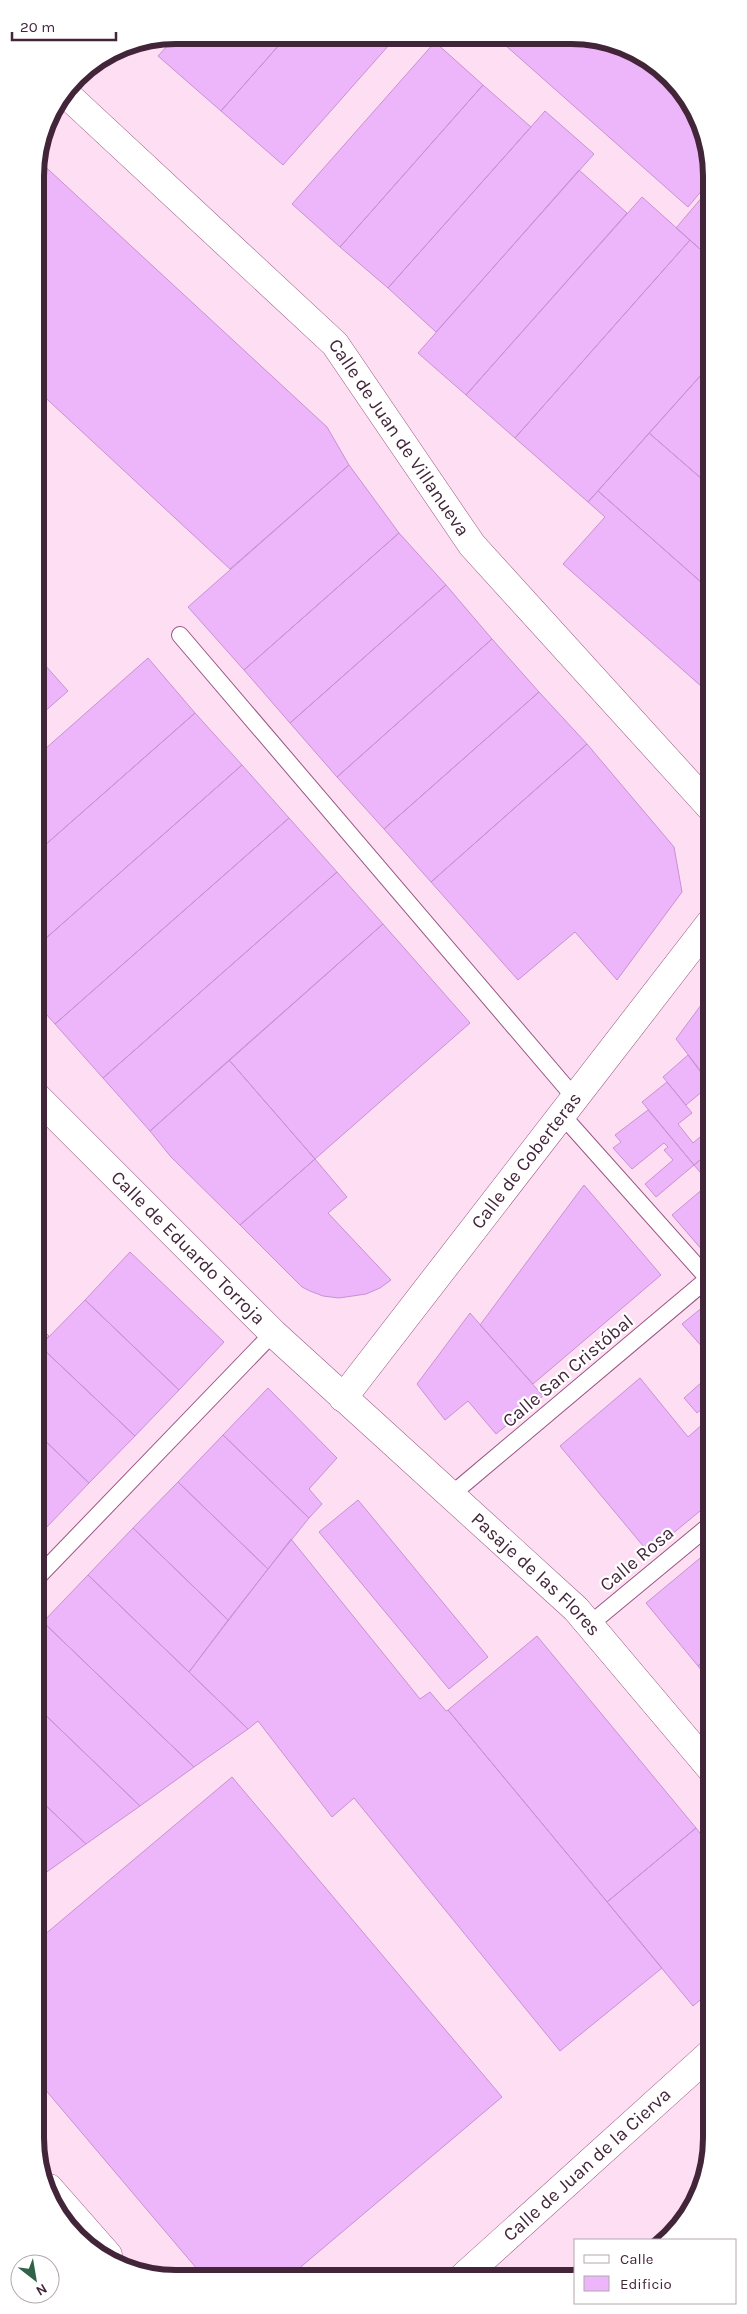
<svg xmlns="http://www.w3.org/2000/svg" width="747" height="2314" viewBox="0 0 747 2314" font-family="Karla,sans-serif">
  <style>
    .building { fill: #edb6fa; stroke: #c791d3 }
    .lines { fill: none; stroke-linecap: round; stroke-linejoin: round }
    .service-casing { stroke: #9b5686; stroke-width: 18 }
    .minor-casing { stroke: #9b5686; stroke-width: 29 }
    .service { stroke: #fff; stroke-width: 16 }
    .minor { stroke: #fff; stroke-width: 28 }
    .labels { text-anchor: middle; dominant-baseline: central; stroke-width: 4.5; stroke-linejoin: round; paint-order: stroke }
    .street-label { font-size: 19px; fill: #43253a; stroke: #fff }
    .rim { fill: none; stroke: #43253a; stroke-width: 6 }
  </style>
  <rect width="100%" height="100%" fill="#fedef2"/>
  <path class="building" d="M177,35L287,36L221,111L158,56Z
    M287,36H397L283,165L221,111Z
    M496,37L599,38L671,76L709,148V182L688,207Z
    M435,42L483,85L340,247L292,204Z
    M125,45L110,61L105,57L122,46Z
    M483,85L531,127L388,288L340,247Z
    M545,111L594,154L436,332L388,288Z
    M37,159L327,427L349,465L230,569L36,389L35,167Z
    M579,170L627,213L466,395L418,353Z
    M709,189V257L676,228Z
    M642,197L690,240L515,438L466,395Z
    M690,240L709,257L710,365L588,502L515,438Z
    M710,365V382L701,375Z
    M701,375L710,382V486L649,433Z
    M649,433L710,486V590L598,491Z
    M349,465L399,533L244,670L188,607Z
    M598,491L710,590V694L563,564L605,517L588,502Z
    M399,533L446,585L290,723L244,670Z
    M446,585L492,639L337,777L290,723Z
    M492,639L539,692L384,829L337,777Z
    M36,655L68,691L36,719Z
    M148,658L195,713L36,853V757Z
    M539,692L587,744L431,882L384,829Z
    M195,713L242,765L36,947V853Z
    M587,744L674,847L682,892L617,980L575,932L518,980L431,882Z
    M242,765L289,818L55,1024L36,1003V947Z
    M289,818L337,872L103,1078L55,1024Z
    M337,872L383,924L150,1131L103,1078Z
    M383,924L470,1023L315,1159L229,1060Z
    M707,997L710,1002V1083L676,1039Z
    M688,1055L710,1085L686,1105L663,1077Z
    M229,1060L315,1159L240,1225L171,1157L150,1131Z
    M667,1082L692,1113L678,1124L693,1143L707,1131L711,1135V1151L694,1165L642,1102Z
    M648,1110L694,1165L656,1197L645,1184L673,1160L664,1150L668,1147L664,1143L632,1169L613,1148L621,1142L615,1135Z
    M711,1151V1174L705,1178L694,1165Z
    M315,1159L347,1197L328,1213L391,1280L380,1288L366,1294L339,1298L323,1296L310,1291L302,1287L240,1225Z
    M711,1182V1251H703L672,1215Z
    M584,1185L661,1275L533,1384L480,1325Z
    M130,1252L224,1342L179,1390L85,1300Z
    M85,1300L179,1390L135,1436L40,1346Z
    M709,1302L711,1304V1357L682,1324Z
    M470,1313L543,1396L496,1434L468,1401L445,1420L417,1384Z
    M37,1324L49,1336L37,1350Z
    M40,1346L135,1436L89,1483L37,1433V1350Z
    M711,1374V1401L697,1413L684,1398Z
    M640,1378L688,1437L711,1417V1502L649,1553L560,1446Z
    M268,1388L337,1458L309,1489L322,1504L309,1518L223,1435Z
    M37,1433L89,1483L44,1530L37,1522Z
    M223,1435L309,1518L268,1569L178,1482Z
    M178,1482L268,1569L228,1620L133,1528Z
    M358,1500L488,1657L449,1689L319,1532Z
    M133,1528L228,1620L189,1672L88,1575Z
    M291,1539L420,1699L430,1692L446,1711L448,1710L662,1968L560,2051L354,1798L332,1817L258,1721L248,1729L189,1672Z
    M711,1549V1655L698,1666L646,1603Z
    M88,1575L189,1672L248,1729L194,1767L43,1622Z
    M43,1622L194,1767L140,1806L37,1707V1628Z
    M537,1636L696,1828L607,1902L448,1710Z
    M711,1655V1683L698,1666Z
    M37,1707L140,1806L86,1844L37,1797Z
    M232,1777L502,2097L290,2276H203L38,2081L37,1941Z
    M37,1797L86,1844L37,1879Z
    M696,1828L711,1847L712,1990L693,2006L607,1902Z"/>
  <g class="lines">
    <g class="service-casing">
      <path id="service" d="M180,635L575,1098
        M562,1115L711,1282
        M451,1495L711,1276
        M37,1578L273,1333
        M589,1625L711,1524"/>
    </g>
    <g class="minor-casing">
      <g id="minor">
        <path id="s1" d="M65,93L335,344L472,545L710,807"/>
        <path id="s2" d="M36,1096L273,1333L576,1609L711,1769"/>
        <path id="s3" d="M343,1398L710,923"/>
        <path d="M49,2188L108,2255"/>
        <path id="s4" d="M464,2276L712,2052"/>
      </g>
    </g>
    <use href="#service" class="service"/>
    <use href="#minor" class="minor"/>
  </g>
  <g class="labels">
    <g class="street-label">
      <text stroke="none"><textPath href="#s1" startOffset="482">Calle de Juan de Villanueva</textPath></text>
      <text stroke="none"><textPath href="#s3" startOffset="300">Calle de Coberteras</textPath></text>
      <text stroke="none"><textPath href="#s2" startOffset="215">Calle de Eduardo Torroja</textPath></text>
      <text transform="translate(568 1371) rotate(-40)">Calle San Cristóbal</text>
      <text transform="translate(637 1559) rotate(-40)">Calle Rosa</text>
      <text stroke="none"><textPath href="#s2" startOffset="692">Pasaje de las Flores</textPath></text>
      <text stroke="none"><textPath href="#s4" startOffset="166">Calle de Juan de la Cierva</textPath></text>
    </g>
  </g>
  <path d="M0 0H747V2314H0ZM176 44H571A132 132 0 0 1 703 176V2138A132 132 0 0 1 571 2270H176A132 132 0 0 1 44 2138V176A132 132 0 0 1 176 44Z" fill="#fff" fill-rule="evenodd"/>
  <path class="rim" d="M176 44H571A132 132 0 0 1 703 176V2138A132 132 0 0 1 571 2270H176A132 132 0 0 1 44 2138V176A132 132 0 0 1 176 44Z"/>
  <rect x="574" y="2239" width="162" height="65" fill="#ffffff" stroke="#b4a8b0"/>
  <rect x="584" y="2255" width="25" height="8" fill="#ffffff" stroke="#b4a8b0"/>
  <text x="620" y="2264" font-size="15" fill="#43253a">Calle</text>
  <rect x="584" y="2276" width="25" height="15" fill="#edb6fa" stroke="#b4a8b0"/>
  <text x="620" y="2289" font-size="15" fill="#43253a">Edificio</text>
  <g transform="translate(35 2279) rotate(149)"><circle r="24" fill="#ffffff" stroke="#b4a8b0"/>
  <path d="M0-4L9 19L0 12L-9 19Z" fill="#30644a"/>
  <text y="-8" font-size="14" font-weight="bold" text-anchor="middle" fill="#43253a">N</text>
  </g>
  <path d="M12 32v8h104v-8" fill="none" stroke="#43253a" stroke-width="2.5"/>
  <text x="20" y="32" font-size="15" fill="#43253a" stroke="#ffffff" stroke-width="4" paint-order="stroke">20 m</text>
</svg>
